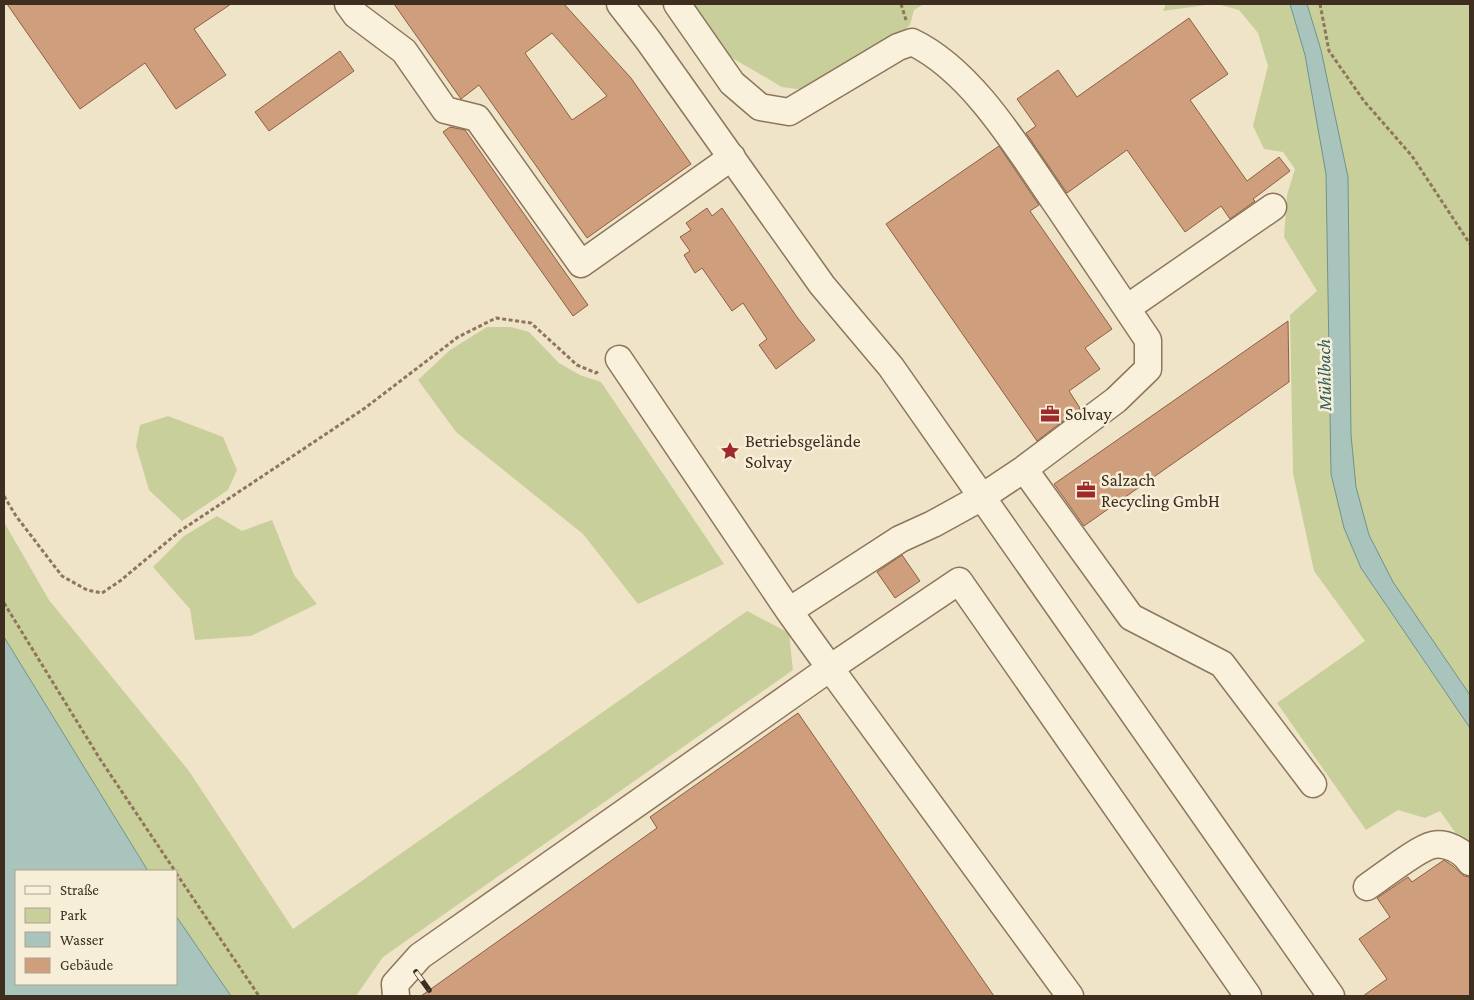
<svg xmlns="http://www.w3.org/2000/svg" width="1474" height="1000" viewBox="0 0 1474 1000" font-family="'Crimson Pro',serif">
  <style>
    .green { fill: #c9cf9b }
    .water { fill: #a9c4bc; stroke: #6f938a }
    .building { fill: #cf9f7d; stroke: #8d5f41; fill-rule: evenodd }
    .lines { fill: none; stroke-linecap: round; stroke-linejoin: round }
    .minor-casing { stroke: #8d765c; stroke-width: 29 }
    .path { stroke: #8d765c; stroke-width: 3; stroke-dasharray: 4 2.5; stroke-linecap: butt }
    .minor { stroke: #faf1dc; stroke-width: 26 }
    .rail-casing { stroke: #3d2e20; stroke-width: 5.5 }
    .rail { stroke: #f7eed8; stroke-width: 4; stroke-dasharray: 11; stroke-linecap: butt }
    .labels { text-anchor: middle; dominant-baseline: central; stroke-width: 5; stroke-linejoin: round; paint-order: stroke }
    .poi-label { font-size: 18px; fill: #3d2e20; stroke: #f7eed8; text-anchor: start }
    .water-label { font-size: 19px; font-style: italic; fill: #2f5d5a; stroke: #f7eed8 }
  </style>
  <rect width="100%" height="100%" fill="#f0e4c8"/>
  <path class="green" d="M684,4H924L914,10L910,25L893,40L816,87L797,89L782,87L715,48Z
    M1166,4H1213L1163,11Z
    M1217,4H1290L1305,55L1315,107L1321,50L1307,4H1470V853L1440,811L1425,818L1398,810L1366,830L1277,703L1365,641L1314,571L1293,473L1290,315L1317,291L1284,237L1287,195L1295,169L1283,152L1264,149L1253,126L1268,66L1258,33L1239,10Z
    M487,327H511L529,332L559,363L580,375L601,382L724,564L638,604L583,534L456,432L418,380L450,350Z
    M168,416L223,437L237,470L228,490L182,521L149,490L136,446L140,425Z
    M217,516L242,531L272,520L294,575L317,604L251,636L195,640L190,609L153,567L184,536Z
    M4,522L49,600L189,771L293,929L747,611L789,633L793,670L383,957L356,996H231L176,916V871H148L4,637Z"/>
  <path class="water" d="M1290,4H1307L1321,50L1348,177L1351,435L1356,487L1369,535L1393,582L1470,695V728L1361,568L1344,528L1331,474L1326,174L1305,55Z
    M4,637L148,871H16V984H176V916L231,996H4Z"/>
  <path class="building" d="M7,4H231L194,29L226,75L176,109L145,63L80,109Z
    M394,4H564L631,78L691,164L587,238L479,85L461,99ZM552,33L607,96L572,120L525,53Z
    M1189,18L1228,74L1190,100L1247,181L1279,157L1290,171L1253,199L1255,201L1230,219L1221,206L1185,232L1127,150L1067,193L1026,133L1036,126L1017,99L1058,70L1077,97Z
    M340,51L354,71L269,131L255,112Z
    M450,127L465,130L588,305L573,316L443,132Z
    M999,146L1039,205L1030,211L1112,329L1085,348L1100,369L1069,391L1080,408L1037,441L886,224Z
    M707,208L712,216L722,208L797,317L815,340L776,369L759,345L767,339L743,303L732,311L702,268L695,273L684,255L690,251L680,237L691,230L686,223Z
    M1288,321L1289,382L1084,526L1054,484Z
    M902,555L920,581L895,598L877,572Z
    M798,713L994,996H421L657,828L650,817Z
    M1444,860L1453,866L1464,876L1470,877V996H1363L1387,979L1359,939L1390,917L1377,898L1408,877L1412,882Z"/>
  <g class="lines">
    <g class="minor-casing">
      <path id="minor" d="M348,4L356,15L404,51L445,110L477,118L581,264L732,157
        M620,4L648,40L822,285L891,367L1331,996
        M1127,308L1273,207
        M619,359L789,611
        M1024,469L1131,617L1222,664L1313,784
        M1367,887C1382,877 1418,848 1433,845C1446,842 1463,851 1470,862
        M396,996L395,984L420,956L830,668L789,611L900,539L933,524L982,497L1024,469L1116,400L1148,369V340C1118,295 1087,250 1057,205C1019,150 973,71 912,42L898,47L789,112L760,107L732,83L677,4
        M1070,996L830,668L959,581L1248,996"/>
    </g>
    <path class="path" d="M901,4L906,20
      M1320,4L1329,51L1364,101L1412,156L1470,244
      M4,496L16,516L62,576L87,590L102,593L120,581L180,531L365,408L458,337L496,318L531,323L577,365L596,373L599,371
      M4,603L100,759L175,871
      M176,873L259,996"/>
    <use href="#minor" class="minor"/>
    <g class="rail-casing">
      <path id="rail" d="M416,972L429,990"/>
    </g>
    <use href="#rail" class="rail"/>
  </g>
  <defs>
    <g id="office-bare" transform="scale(1.5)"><path d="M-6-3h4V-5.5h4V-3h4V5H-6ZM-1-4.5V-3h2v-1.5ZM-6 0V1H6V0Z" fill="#9e2a2b" stroke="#f7eed8" stroke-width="2.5" paint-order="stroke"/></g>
    <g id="sight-bare" transform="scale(1.5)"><path d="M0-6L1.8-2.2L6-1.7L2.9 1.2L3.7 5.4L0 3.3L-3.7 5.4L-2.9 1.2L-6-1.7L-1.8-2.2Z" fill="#9e2a2b" stroke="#f7eed8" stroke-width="2.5" paint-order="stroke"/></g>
  </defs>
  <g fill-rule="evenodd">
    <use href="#office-bare" x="1050" y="414"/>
    <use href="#sight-bare" x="730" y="451"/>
    <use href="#office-bare" x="1086" y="490"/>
  </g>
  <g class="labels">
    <g class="poi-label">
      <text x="1065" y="414">Solvay</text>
      <text x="745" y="441">Betriebsgelände<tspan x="745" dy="21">Solvay</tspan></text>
      <text x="1101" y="480">Salzach<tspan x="1101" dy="21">Recycling GmbH</tspan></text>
    </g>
    <g class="water-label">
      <text transform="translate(1324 375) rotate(-91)">Mühlbach</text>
    </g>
  </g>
  <rect width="1474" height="1000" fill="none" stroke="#3d2e20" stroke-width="10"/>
  <rect x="15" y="870" width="162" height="115" fill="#f7eed8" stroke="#ada18e"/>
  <rect x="25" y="886" width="25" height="8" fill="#faf1dc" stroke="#ada18e"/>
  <text x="60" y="895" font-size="15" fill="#3d2e20">Straße</text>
  <rect x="25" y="908" width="25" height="15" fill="#c9cf9b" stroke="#ada18e"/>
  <text x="60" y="920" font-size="15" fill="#3d2e20">Park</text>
  <rect x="25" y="932" width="25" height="15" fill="#a9c4bc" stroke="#ada18e"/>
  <text x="60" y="945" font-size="15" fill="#3d2e20">Wasser</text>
  <rect x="25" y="958" width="25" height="15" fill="#cf9f7d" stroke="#ada18e"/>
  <text x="60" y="970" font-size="15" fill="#3d2e20">Gebäude</text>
</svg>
